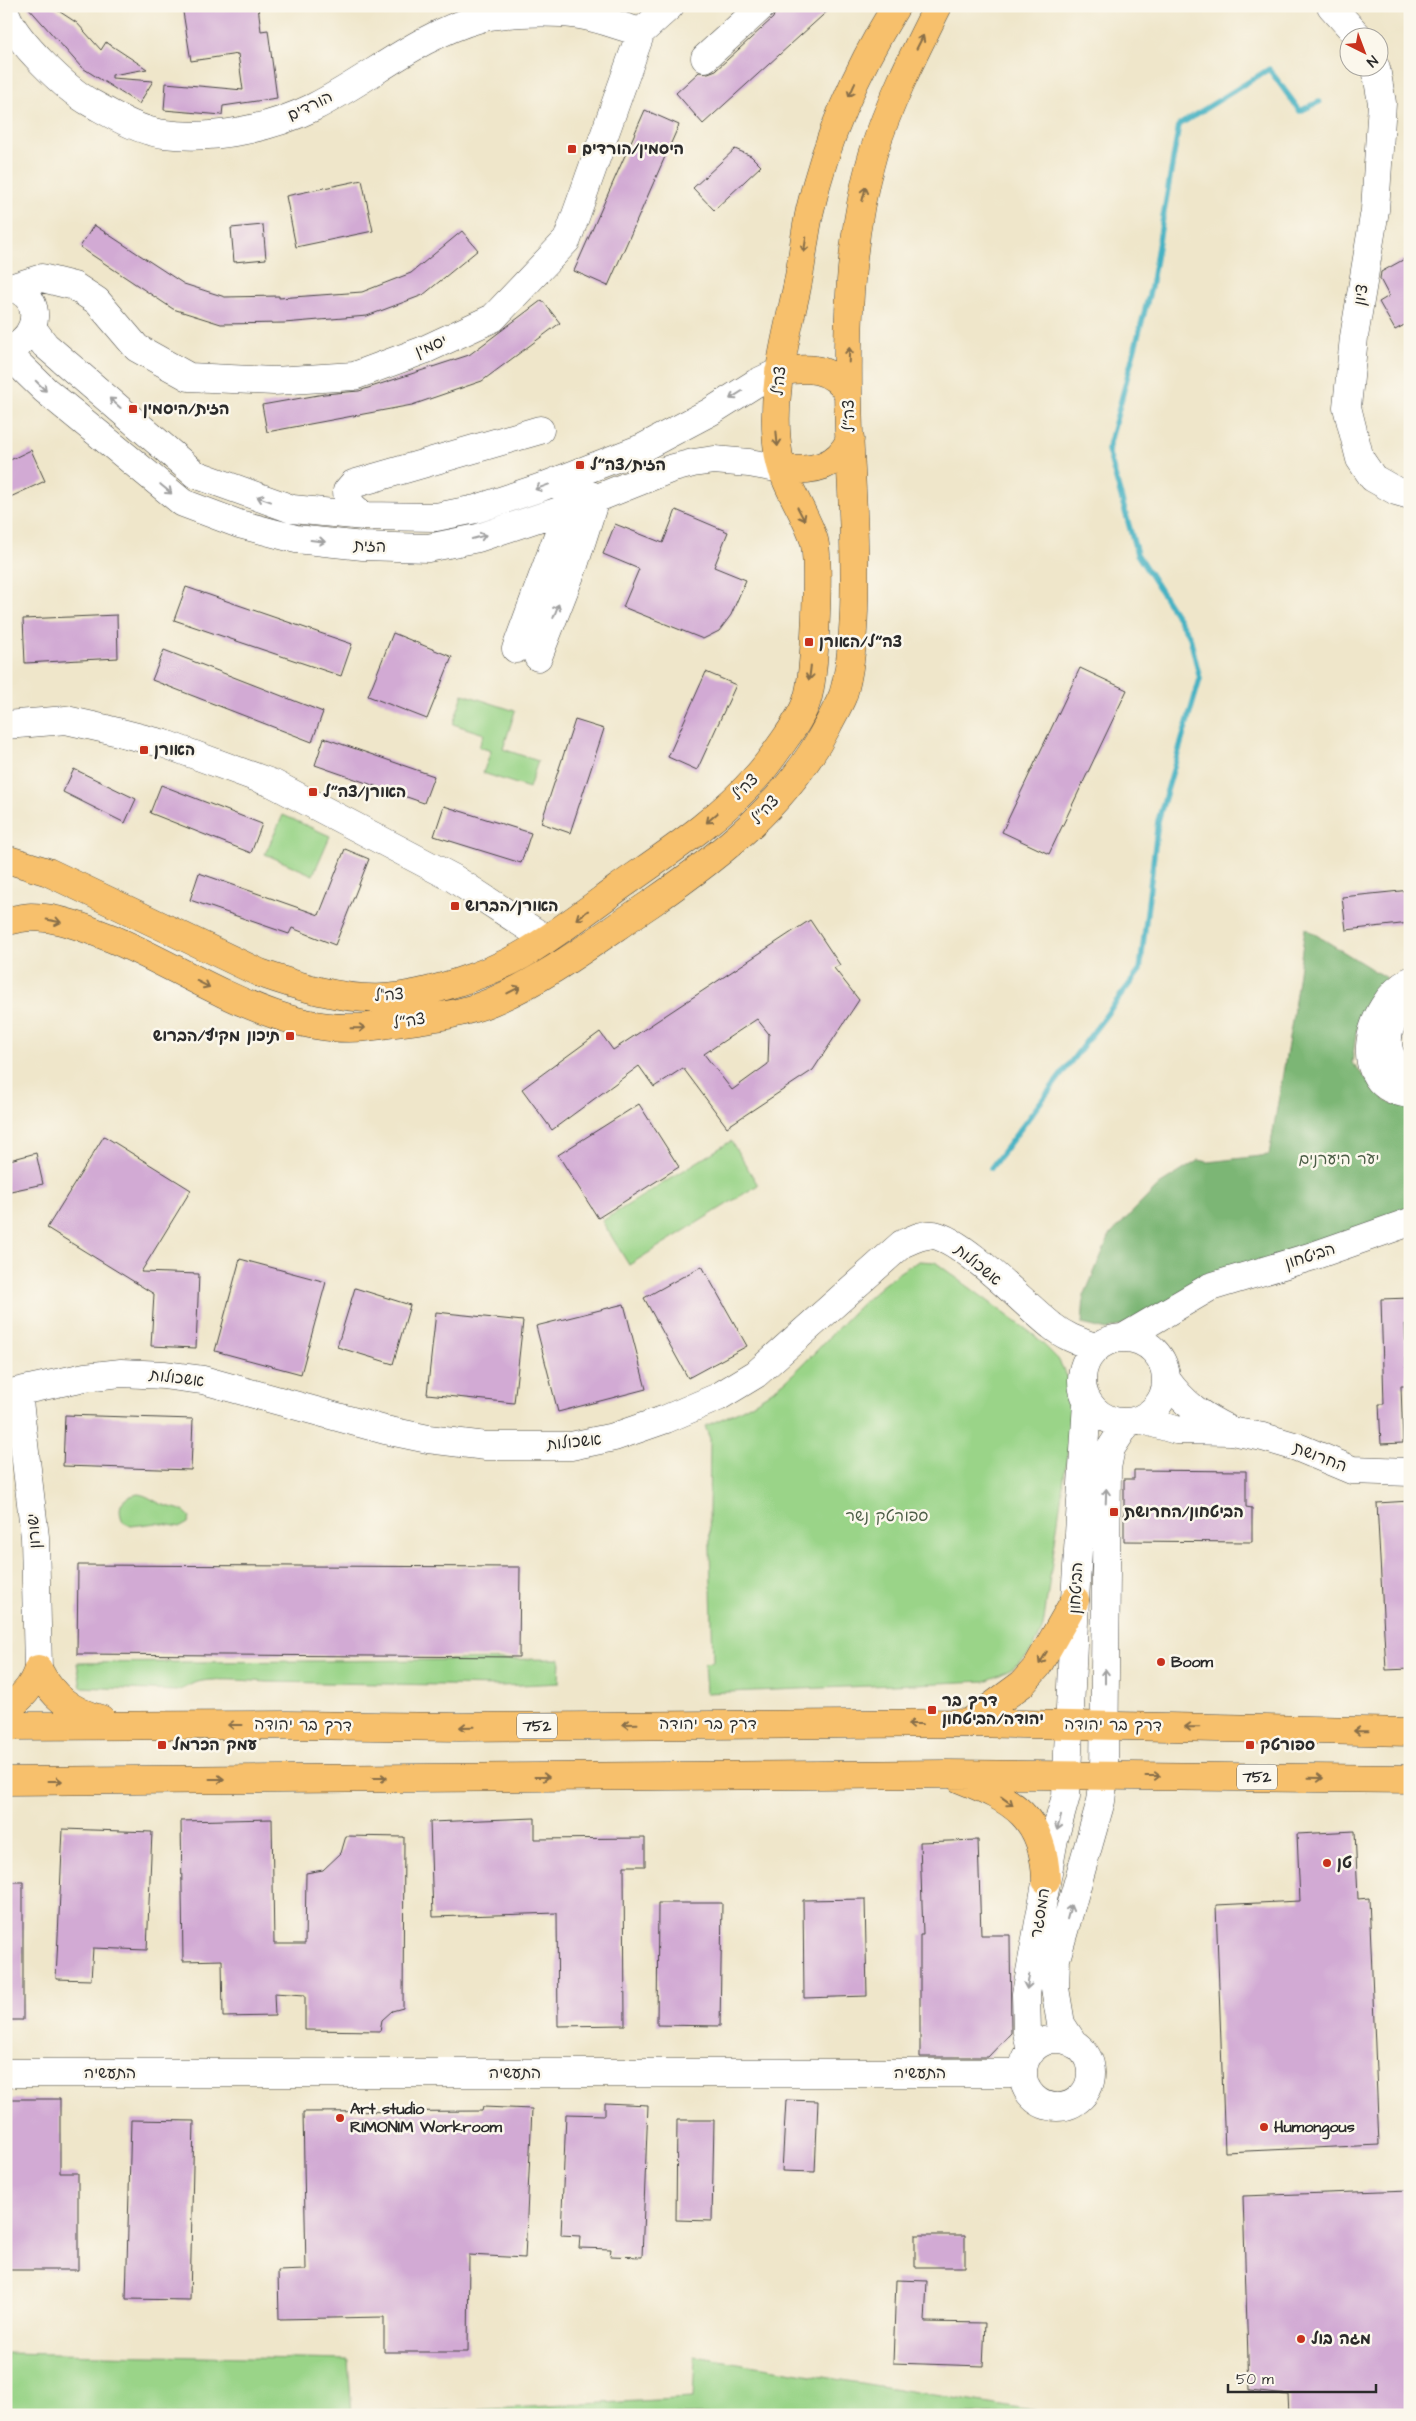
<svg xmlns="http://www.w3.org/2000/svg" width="1416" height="2421" viewBox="0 0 1416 2421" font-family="'Architects Daughter','Playpen Sans Hebrew',sans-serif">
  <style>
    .green { fill: #9ad488; stroke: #62805a }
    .forest { fill: #7bb674; stroke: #537050 }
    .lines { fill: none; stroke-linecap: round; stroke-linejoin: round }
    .stream { stroke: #46b2c3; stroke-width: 5.5 }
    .building { fill: #d2aad4; fill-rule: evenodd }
    .minor-casing { stroke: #484743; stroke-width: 29 }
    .major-casing { stroke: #484743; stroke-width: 29 }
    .minor { stroke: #fff; stroke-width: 28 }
    .major { stroke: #f7c06c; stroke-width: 28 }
    .oneway { stroke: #876e48 }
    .oneway2 { stroke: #a0a0a0 }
    .poi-dot { fill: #c8321e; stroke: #fbf7ec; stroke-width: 2 }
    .labels { text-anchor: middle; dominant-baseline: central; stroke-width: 5; stroke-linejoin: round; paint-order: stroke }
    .shield { fill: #fbf7ec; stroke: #696865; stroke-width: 1 }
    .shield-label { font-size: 15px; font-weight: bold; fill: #2b2b2b }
    .street-label { font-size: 16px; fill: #2b2b2b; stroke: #fbf7ec }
    .poi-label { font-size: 16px; font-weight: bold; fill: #2b2b2b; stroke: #fbf7ec; text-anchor: start }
    .park-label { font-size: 16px; fill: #4c5e47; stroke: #fbf7ec }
  </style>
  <rect width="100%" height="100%" fill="#fbf7ec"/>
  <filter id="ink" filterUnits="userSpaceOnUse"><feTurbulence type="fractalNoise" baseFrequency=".02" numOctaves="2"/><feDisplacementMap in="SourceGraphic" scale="10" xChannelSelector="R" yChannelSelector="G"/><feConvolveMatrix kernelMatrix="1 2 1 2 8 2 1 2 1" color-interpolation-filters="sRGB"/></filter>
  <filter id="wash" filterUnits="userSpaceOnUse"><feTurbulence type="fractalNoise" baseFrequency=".0096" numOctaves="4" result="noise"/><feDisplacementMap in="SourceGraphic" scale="20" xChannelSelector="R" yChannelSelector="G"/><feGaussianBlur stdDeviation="1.12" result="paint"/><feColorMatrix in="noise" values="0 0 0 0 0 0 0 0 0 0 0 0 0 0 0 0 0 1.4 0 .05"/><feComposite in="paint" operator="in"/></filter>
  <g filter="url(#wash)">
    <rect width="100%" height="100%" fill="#efe6ca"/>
    <path class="green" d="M463,694L515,711L503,749L538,761L529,788L483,773L491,751L479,747L484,734L453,724Z
      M283,815L330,836L313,875L265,854Z
      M731,1141L758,1185L629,1265L602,1221Z
      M919,1261L935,1262L1034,1335L1058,1359L1068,1378L1074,1406L1043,1627C1032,1659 1015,1670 985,1681L706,1693L704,1663L713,1662L709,1511L710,1439L705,1426C734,1414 761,1401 785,1381C828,1344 869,1285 919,1261Z
      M138,1494C148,1495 154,1502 164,1505C174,1509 183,1508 190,1517L188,1523L181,1527L156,1523L131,1526L123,1522C116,1506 122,1497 138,1494Z
      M560,1659L559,1683L501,1686L267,1682C251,1681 208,1677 195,1683C188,1686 184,1689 177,1691L81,1687L77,1663Z
      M6,2353L348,2360L352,2415H6Z
      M695,2356L1045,2413L1123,2415H382L693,2398Z"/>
    <path class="forest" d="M1305,928L1386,978L1369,1003L1357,1027L1352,1063L1386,1101L1410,1108V1210L1122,1325L1107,1330L1082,1324L1084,1296L1110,1235L1159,1185L1199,1160L1208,1162L1269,1155L1293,1015Z"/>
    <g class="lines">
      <path class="stream" d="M991,1168L1140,970L1158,821L1200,679L1190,637L1137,554L1108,450L1151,287L1179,125L1269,69L1300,111L1319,102"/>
    </g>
    <g id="blocks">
      <path class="building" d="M27,6H51L77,23L101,50L106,42L147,69L112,75V78L153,81L139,104L81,67Z
        M182,6H258L261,31L268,30L277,98L223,106L222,115L164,110L166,83L243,90L238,54L191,61Z
        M777,6H833L703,124L676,93L699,72L708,73L716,70L773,18Z
        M645,110L679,125L608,286L574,271Z
        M735,149L751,156L761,166L714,210L693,188Z
        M362,180L373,231L296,247L286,196Z
        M94,225L184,284L225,297L279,296V298L362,292L411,273L462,231L478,250L423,295L367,316L284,323L221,324L173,309L80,247Z
        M263,225L266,259L234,262L231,228Z
        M1410,256V322L1395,330L1379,302L1389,296L1380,279L1381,272Z
        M542,300L560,323L482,381L412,405L267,432L262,405L324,394L359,391L469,355Z
        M31,450L45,481L6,499V462Z
        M676,510L728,532L714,567L746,580L731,615L719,631L703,639L623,607L639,569L603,554L615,524L663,543Z
        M186,587L352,644L341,676L174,620Z
        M117,615L118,658L25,663L23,619Z
        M393,633L452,657L427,719L368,696Z
        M164,650L323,712L312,742L152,680Z
        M1080,668L1127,690L1049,854L1002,832Z
        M706,672L736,685L697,770L668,757Z
        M575,720L604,729L570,833L541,823Z
        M324,738L434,776L424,803L315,765Z
        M74,769L136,799L125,823L63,792Z
        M161,785L262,824L251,853L150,813Z
        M444,806L531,833L521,863L434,836Z
        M345,849L369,859L335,945L292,928L289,934L190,900L199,873L319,915Z
        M1410,890V923L1346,930L1342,897Z
        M810,920L840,965L834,968L859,1000L813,1070L727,1127L683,1068L654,1087L639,1066L552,1130L522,1089L600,1032L613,1050ZM757,1019L769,1034L768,1064L732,1090L704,1054Z
        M639,1104L679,1167L598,1218L558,1155Z
        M104,1136L191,1190L141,1272L199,1274L196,1348L151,1346L154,1294L47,1228Z
        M36,1153L43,1184L6,1192V1161Z
        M240,1259L326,1282L301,1374L215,1351Z
        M702,1266L747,1346L688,1378L644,1298Z
        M355,1288L410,1305L393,1364L337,1347Z
        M1410,1298V1324H1405L1407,1386H1401L1403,1443L1381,1444L1379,1404H1384L1381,1299Z
        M624,1304L646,1389L558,1412L536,1326Z
        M436,1312L523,1321L514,1403L427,1394Z
        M65,1415L193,1419L191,1470L63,1466Z
        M1134,1470L1246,1471V1507L1252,1508V1542L1124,1541V1479H1134Z
        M1410,1501V1669L1386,1670L1377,1503Z
        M78,1565L520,1567L519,1657L77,1654Z
        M535,1818V1839L645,1838V1866H624L625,2025L558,2026L557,1913L433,1917L430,1822Z
        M272,1819L274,1944H305L306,1873L323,1870L341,1853L346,1836L404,1837L403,2008L392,2011L382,2020L380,2031L305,2030V1995L274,1993L275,2016L223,2017L222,1960L183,1961L181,1821Z
        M63,1829L152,1832L147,1950L93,1948L91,1980L56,1979Z
        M1355,1831L1358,1899L1369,1898L1379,2145L1225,2152L1216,1905L1300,1901L1297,1834Z
        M978,1840L981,1935H1010L1011,2033L988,2057H920V1935H923L920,1842Z
        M6,1882H23V2020H6Z
        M865,1899L867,1996L804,1998L803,1900Z
        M658,1903H722L720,2026L657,2025Z
        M6,2099H60V2173H78V2270H6Z
        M786,2100L818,2101L815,2172L782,2171Z
        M605,2103L648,2105L642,2257L610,2256L611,2249L579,2248L580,2236L561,2235L566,2114L605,2115Z
        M483,2107L532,2109L525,2258L469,2255L468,2352H384V2317L279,2319L278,2271L306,2270L303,2112L482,2111Z
        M131,2120L194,2121L190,2300L126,2299Z
        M677,2120H714L712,2221L676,2220Z
        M1410,2190V2415H1289L1288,2395L1249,2391L1243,2196Z
        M915,2235H965V2267H915Z
        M896,2280L927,2281L925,2322L985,2323L983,2366L893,2363Z"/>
    </g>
  </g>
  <g filter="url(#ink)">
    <use href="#blocks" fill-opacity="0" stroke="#484743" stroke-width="1"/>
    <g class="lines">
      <g class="minor-casing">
        <path id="minor" d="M1331,6L1360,38
          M6,14C15,40 67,90 91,103C113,115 138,131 164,134C214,140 269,129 314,107C372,78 416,36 481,18C505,12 554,11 579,15C600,18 621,27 641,32
          M705,58L762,6
          M1376,68L1382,103L1375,210L1354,337L1347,407L1360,459L1373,478L1396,491L1410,495
          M6,288C37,288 43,325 21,342
          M10,288L42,278L74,286L97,301L137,348L189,377L274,381L354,376L424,350L493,318L567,240L641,32L670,6
          M33,329L45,345L195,474L292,509L364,516L436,517L476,509L539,488L642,448L710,412L756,383L779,372
          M6,352L45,390L183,503L239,524L296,539L363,546L428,548L478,538L595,499L670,469L693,463L714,460L749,463L782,469
          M364,516C355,509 347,504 347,491L353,484L540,430
          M516,649L568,508V496
          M538,657L574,565L595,499L585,491
          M6,725L66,720L106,729L165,744L274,784L453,878L546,939
          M1410,981C1368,1003 1346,1088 1410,1094
          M1410,1006C1382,1020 1379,1060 1410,1072
          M1123,1338L1210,1287L1313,1256L1410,1222
          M1082 1380a42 42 0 1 1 84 0a42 42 0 1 1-84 0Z
          M1166,1379C1185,1405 1201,1416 1230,1430
          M18,1393L35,1537L38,1669
          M6,1394L85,1377L121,1373L164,1375L203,1380L385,1430L428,1439L486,1446H571L614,1437L666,1419L718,1397L756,1374L902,1244C911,1240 924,1233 934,1235C965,1241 1025,1305 1052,1326C1065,1337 1081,1342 1097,1348
          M1140,1419L1176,1430L1231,1431L1263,1437L1297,1447L1352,1470L1410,1472
          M1023 2073a34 34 0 1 1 68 0a34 34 0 1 1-68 0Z
          M1074,2044L1061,2024L1055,1988L1056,1959L1101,1801L1104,1776L1107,1468L1111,1448L1128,1422
          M1031,2052L1027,2032L1026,1994L1054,1839L1066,1796L1075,1600L1087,1402
          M6,2073H1023"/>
      </g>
      <g class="major-casing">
        <path id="major" d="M779,372C807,367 831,366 848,393
          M782,469C811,472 838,468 850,439
          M6,859L48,872L260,973C297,986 342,1000 382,998C424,996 491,974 527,952C558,933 588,910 618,888C666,854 719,820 758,775C767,765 775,753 783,742C792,729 803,714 807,700C815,677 820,563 814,540C805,512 785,487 779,457C769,402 784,346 796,292C802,265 804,237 810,210C826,139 858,68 896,6
          M6,921C14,920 23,917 31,917C59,917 88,929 113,939C193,973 284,1041 375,1026C413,1020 456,1017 491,1002C548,978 599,938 650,904C721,855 788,803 828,725C833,715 839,705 843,695C851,668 853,638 854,611C856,551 852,492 849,432C846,341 847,242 873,154C889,103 914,54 938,6
          M38,1669C52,1696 71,1712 101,1719
          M6,1710C21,1698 32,1688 38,1669
          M969,1723L1022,1684L1037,1667L1075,1600
          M6,1726L287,1725L459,1727L969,1723L1410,1732
          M960,1779C1013,1800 1044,1817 1046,1880
          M6,1781L947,1774L1410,1779"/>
      </g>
      <use href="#minor" class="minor"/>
      <use href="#major" class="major"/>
    </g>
    <defs><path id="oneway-shaft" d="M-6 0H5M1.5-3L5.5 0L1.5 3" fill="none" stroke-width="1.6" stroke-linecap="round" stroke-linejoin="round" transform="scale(1.25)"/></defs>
    <g class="oneway">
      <use href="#oneway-shaft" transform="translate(920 42) rotate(-63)"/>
      <use href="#oneway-shaft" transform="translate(852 90) rotate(114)"/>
      <use href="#oneway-shaft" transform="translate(864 194) rotate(-76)"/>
      <use href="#oneway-shaft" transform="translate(805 245) rotate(99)"/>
      <use href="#oneway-shaft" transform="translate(849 355) rotate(-88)"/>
      <use href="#oneway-shaft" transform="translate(777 439) rotate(85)"/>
      <use href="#oneway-shaft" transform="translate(801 514) rotate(62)"/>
      <use href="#oneway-shaft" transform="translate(810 673) rotate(97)"/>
      <use href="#oneway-shaft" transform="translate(712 818) rotate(139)"/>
      <use href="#oneway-shaft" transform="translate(582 915) rotate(144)"/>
      <use href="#oneway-shaft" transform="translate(54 921) rotate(11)"/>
      <use href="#oneway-shaft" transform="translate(203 984) rotate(27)"/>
      <use href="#oneway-shaft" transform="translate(514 990) rotate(-27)"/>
      <use href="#oneway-shaft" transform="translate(358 1028) rotate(-1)"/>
      <use href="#oneway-shaft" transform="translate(1043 1658) rotate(121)"/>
      <use href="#oneway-shaft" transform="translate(630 1724) rotate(179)"/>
      <use href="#oneway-shaft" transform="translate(915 1724) rotate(180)"/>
      <use href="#oneway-shaft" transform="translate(235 1725) rotate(180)"/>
      <use href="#oneway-shaft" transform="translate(467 1727) rotate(179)"/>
      <use href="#oneway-shaft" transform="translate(1192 1727) rotate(-179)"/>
      <use href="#oneway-shaft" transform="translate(1361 1731) rotate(-179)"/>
      <use href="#oneway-shaft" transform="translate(1153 1776)"/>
      <use href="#oneway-shaft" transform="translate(542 1777)"/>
      <use href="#oneway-shaft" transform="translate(380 1778)"/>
      <use href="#oneway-shaft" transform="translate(1316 1778) rotate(1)"/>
      <use href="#oneway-shaft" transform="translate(217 1779)"/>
      <use href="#oneway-shaft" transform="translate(55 1781)"/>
      <use href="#oneway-shaft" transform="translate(1007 1801) rotate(36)"/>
    </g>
    <g class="oneway2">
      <use href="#oneway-shaft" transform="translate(41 386) rotate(45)"/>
      <use href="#oneway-shaft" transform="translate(736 395) rotate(148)"/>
      <use href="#oneway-shaft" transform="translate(115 403) rotate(-139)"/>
      <use href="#oneway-shaft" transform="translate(542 487) rotate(160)"/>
      <use href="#oneway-shaft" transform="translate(166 489) rotate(40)"/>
      <use href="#oneway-shaft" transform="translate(264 499) rotate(-160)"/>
      <use href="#oneway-shaft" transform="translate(479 537) rotate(-15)"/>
      <use href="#oneway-shaft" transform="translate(318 541) rotate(7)"/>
      <use href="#oneway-shaft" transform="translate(556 611) rotate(-69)"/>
      <use href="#oneway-shaft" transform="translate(1106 1496) rotate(-88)"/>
      <use href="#oneway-shaft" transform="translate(1105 1676) rotate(-90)"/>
      <use href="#oneway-shaft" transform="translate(1059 1823) rotate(106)"/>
      <use href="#oneway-shaft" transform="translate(1069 1912) rotate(-75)"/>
      <use href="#oneway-shaft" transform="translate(1028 1982) rotate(100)"/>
    </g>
  </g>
  <g class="poi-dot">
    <rect x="567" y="144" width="10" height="10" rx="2.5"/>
    <rect x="128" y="404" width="10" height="10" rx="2.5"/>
    <rect x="575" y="460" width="10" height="10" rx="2.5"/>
    <rect x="804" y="637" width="10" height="10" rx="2.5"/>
    <rect x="139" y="745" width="10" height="10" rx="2.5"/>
    <rect x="308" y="787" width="10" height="10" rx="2.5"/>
    <rect x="450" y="901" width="10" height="10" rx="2.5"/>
    <rect x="285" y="1031" width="10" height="10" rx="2.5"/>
    <rect x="1109" y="1507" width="10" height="10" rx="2.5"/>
    <circle cx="1161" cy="1662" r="5"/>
    <rect x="927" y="1705" width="10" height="10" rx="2.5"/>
    <rect x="157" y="1740" width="10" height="10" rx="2.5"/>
    <rect x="1245" y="1740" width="10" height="10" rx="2.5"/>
    <circle cx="1327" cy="1863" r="5"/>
    <circle cx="340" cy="2118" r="5"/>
    <circle cx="1264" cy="2127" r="5"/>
    <circle cx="1301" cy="2339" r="5"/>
  </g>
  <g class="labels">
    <g class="shield">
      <rect x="517" y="1713.5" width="40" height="25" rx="4"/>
      <rect x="1237" y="1764.5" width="40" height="25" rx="4"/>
    </g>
    <g class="shield-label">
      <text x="537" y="1726">752</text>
      <text x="1257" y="1777">752</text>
    </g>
    <g class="street-label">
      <text transform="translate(310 106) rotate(-26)">הורדים</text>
      <text transform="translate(1361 295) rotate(-81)">ציון</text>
      <text transform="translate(431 346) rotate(-23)">יסמין</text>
      <text transform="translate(779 381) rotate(-84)">צה"ל</text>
      <text transform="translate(849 416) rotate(-92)">צה״ל</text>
      <text transform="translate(370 546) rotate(3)">הזית</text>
      <text transform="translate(745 787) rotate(-45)">צה"ל</text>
      <text transform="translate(765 810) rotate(-48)">צה״ל</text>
      <text transform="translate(389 995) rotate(-4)">צה"ל</text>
      <text transform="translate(409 1021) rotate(-10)">צה״ל</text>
      <text transform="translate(1310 1256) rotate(-18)">הביטחון</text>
      <text transform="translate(978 1265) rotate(39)">אשכולות</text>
      <text transform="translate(177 1378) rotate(7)">אשכולות</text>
      <text transform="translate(574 1442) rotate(-6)">אשכולות</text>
      <text transform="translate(1320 1457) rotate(21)">החרושת</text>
      <text transform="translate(34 1531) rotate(-94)">ישורון</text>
      <text transform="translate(1076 1588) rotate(-87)">הביטחון</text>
      <text x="708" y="1724">דרך בר יהודה</text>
      <text transform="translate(303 1725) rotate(1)">דרך בר יהודה</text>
      <text transform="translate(1113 1725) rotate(1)">דרך בר יהודה</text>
      <text transform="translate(1040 1913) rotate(-80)">המסגר</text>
      <text x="110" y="2073">התעשיה</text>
      <text x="515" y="2073">התעשיה</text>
      <text x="920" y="2073">התעשיה</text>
    </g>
    <g class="poi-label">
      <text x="582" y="149">היסמין/הורדים</text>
      <text x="143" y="409">הזית/היסמין</text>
      <text x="590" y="465">הזית/צה״ל</text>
      <text x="819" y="642">צה״ל/האורן</text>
      <text x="154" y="750">האורן</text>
      <text x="323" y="792">האורן/צה״ל</text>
      <text x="465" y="906">האורן/הברוש</text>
      <text x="280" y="1036" text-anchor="end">תיכון מקיף/הברוש</text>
      <text x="1124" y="1512">הביטחון/החרושת</text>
      <text x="1171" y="1662">Boom</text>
      <text x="942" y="1701">דרך בר<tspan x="942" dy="18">יהודה/הביטחון</tspan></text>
      <text x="172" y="1745">עמק הכרמל</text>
      <text x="1260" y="1745">ספורטק</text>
      <text x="1337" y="1863">טן</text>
      <text x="350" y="2109">Art studio<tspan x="350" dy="18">RIMONIM Workroom</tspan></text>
      <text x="1274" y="2127">Humongous</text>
      <text x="1311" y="2339">מגה בול</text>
    </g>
    <g class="park-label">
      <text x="1339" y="1159">יער היערנים</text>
      <text x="887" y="1516">ספורטק נשר</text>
    </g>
  </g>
  <rect width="1416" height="2421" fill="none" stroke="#fbf7ec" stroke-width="25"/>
  <g transform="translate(1364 52) rotate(138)"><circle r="24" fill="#fbf7ec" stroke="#a8a59f"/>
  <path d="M0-4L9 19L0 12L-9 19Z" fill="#c8321e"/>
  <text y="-8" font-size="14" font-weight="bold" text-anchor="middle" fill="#2b2b2b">N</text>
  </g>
  <path d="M1228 2384v8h148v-8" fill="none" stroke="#2b2b2b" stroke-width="2.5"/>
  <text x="1236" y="2384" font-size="15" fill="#2b2b2b" stroke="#fbf7ec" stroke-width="4" paint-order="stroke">50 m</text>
</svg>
